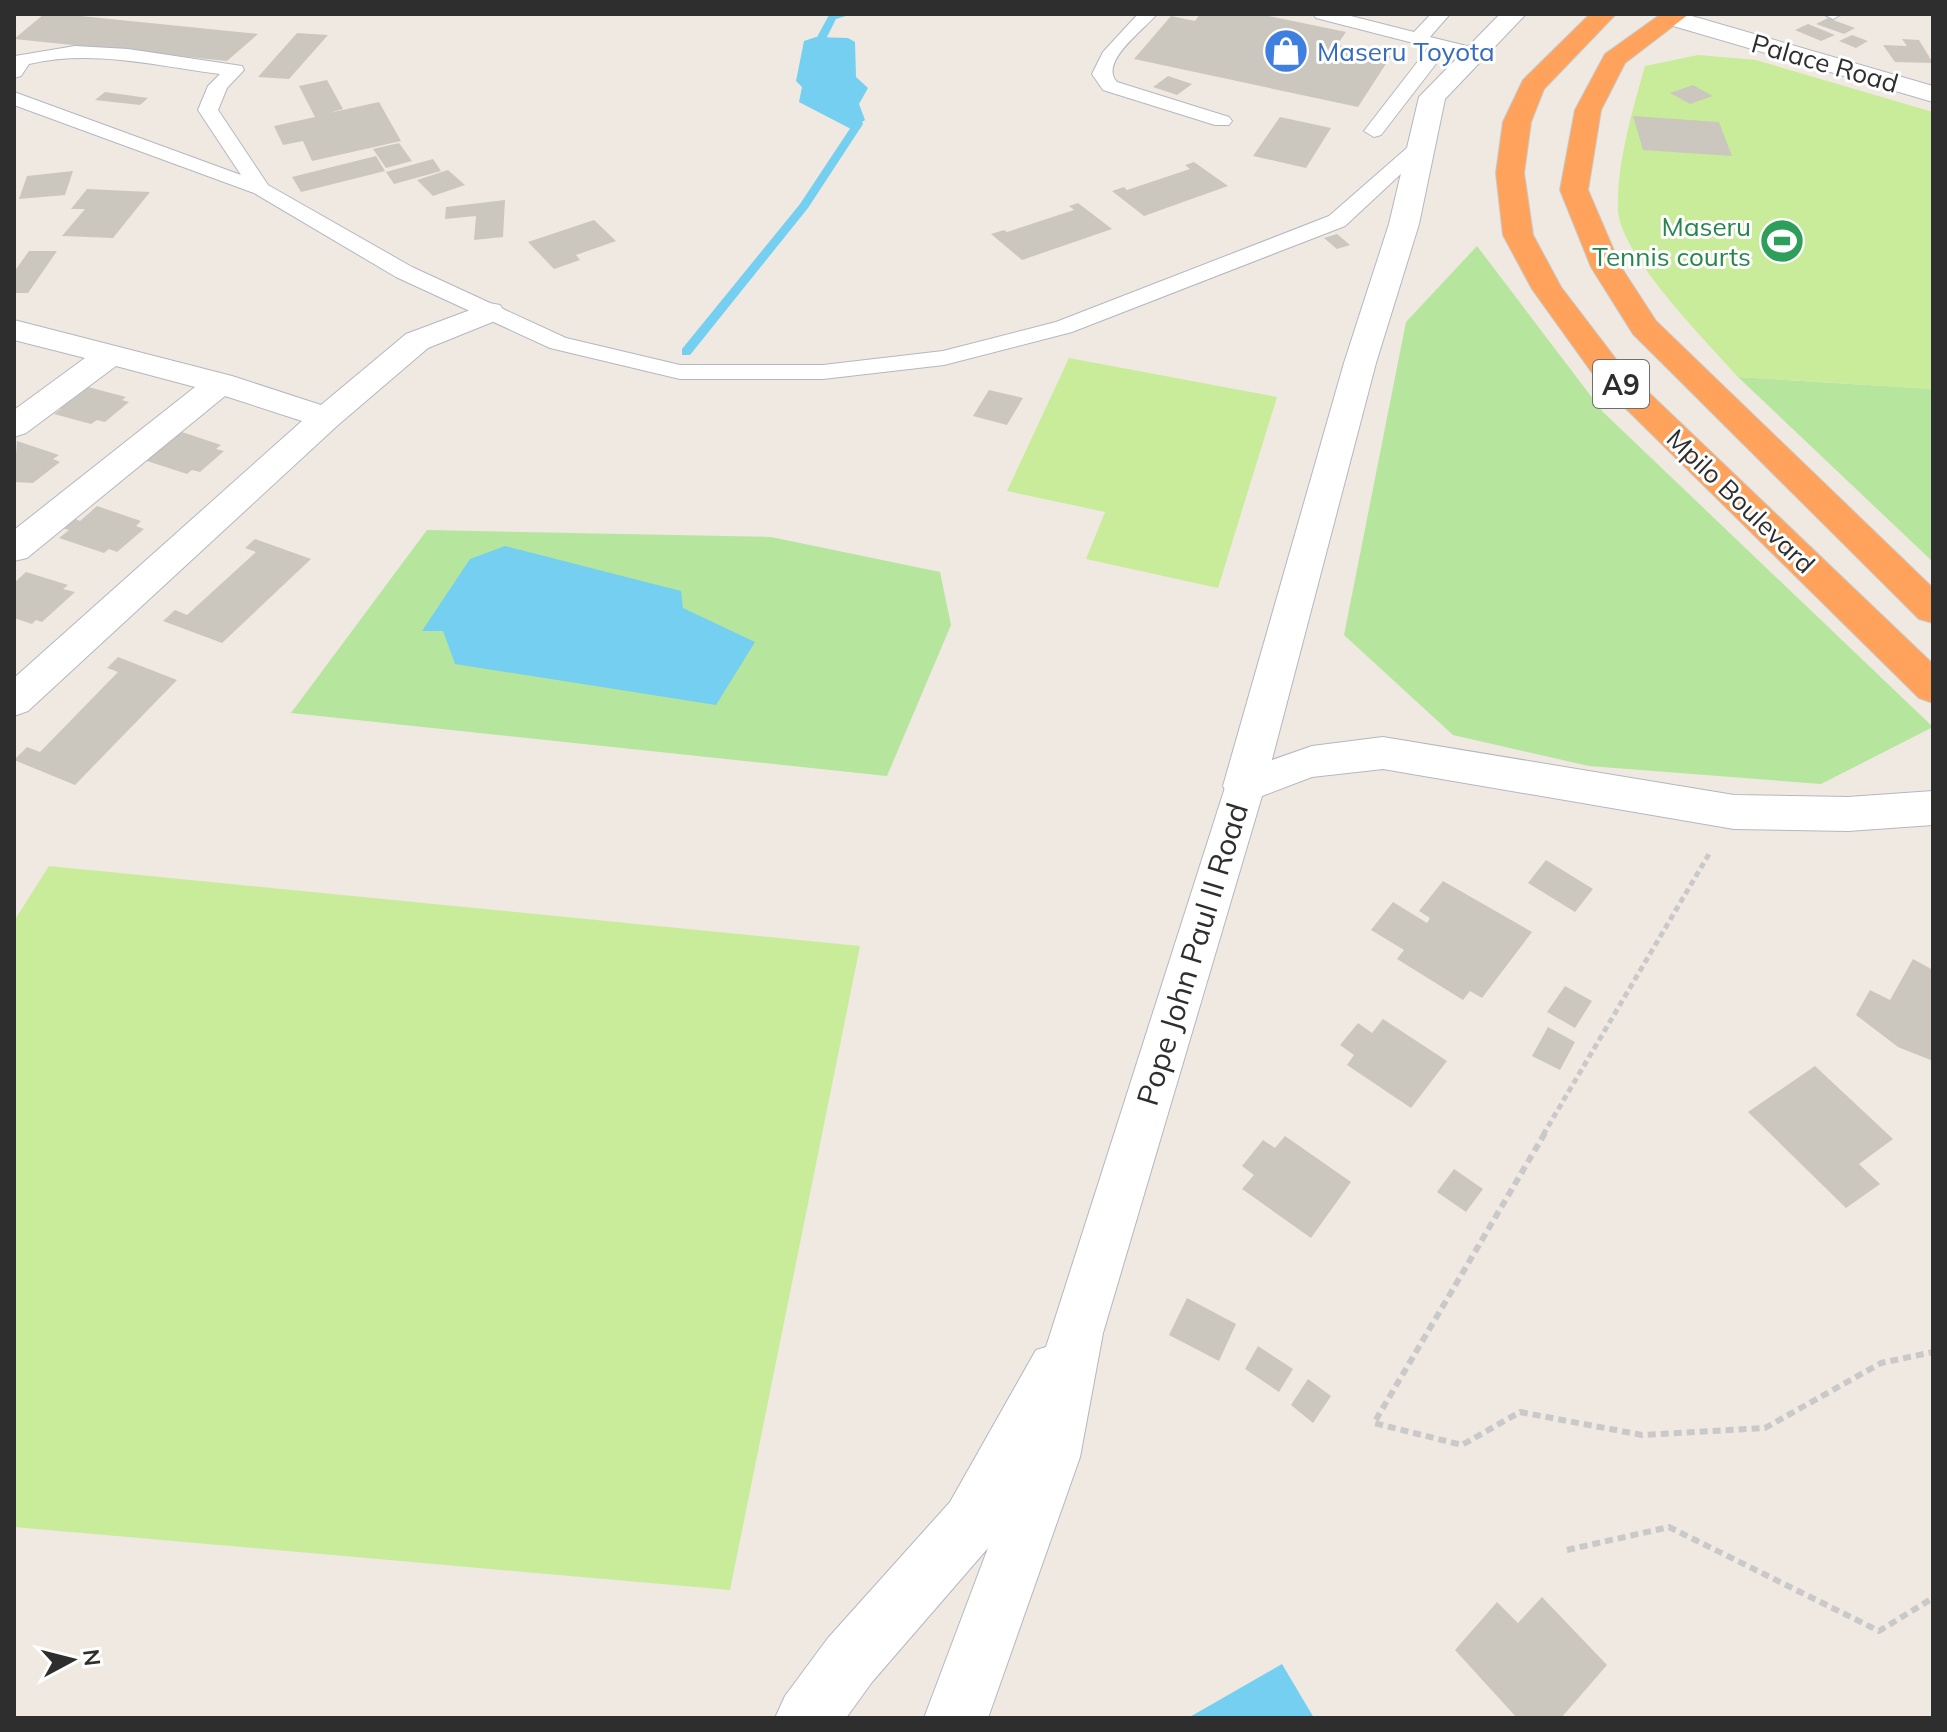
<svg xmlns="http://www.w3.org/2000/svg" width="1947" height="1732" viewBox="0 0 1947 1732" font-family="Mulish,sans-serif">
  <style>
    .green { fill: #b6e59e }
    .pitch { fill: #c9ec9a }
    .water { fill: #75cff0 }
    .lines { fill: none; stroke-linecap: round; stroke-linejoin: round }
    .stream { fill: #75cff0; fill-rule: evenodd }
    .building { fill: #cbc7bf }
    .lane-casing { stroke: #b4b7c1; stroke-width: 2 }
    .street-casing { stroke: #b4b7c1; stroke-width: 2 }
    .secondary-casing { stroke: #b4b7c1; stroke-width: 2 }
    .highway-casing { stroke: #c9c9c9; stroke-width: 2 }
    .path-far1 { stroke: #c9c9c9; stroke-width: 5; stroke-dasharray: 6 4; stroke-linecap: butt }
    .path { stroke: #c9c9c9; stroke-width: 6; stroke-dasharray: 8 5; stroke-linecap: butt }
    .lane { fill: #fff; fill-rule: evenodd }
    .street { fill: #fff; fill-rule: evenodd }
    .secondary { fill: #fff; fill-rule: evenodd }
    .highway { fill: #ffa35c; fill-rule: evenodd }
    .labels { text-anchor: middle; dominant-baseline: central; stroke-width: 6; stroke-linejoin: round; paint-order: stroke }
    .far-shop-label { font-size: 26px; fill: #366cbe; stroke: #fff; text-anchor: start }
    .far-street-label { font-size: 26px; fill: #2e2e2e; stroke: #fff }
    .far-leisure-label { font-size: 26px; fill: #27864d; stroke: #fff; text-anchor: end }
    .shield { fill: #fff; stroke: #6d6d6d; stroke-width: 2 }
    .shield-label { font-size: 28px; font-weight: bold; fill: #2e2e2e }
    .street-label { font-size: 30px; fill: #2e2e2e; stroke: #fff }
  </style>
  <rect width="100%" height="100%" fill="#efe9e1"/>
  <path class="green" d="M1477,246L1603,412L1933,727L1821,784L1589,766L1453,735L1344,635L1406,322Z
    M1738,377L1933,389V562Z
    M427,530L771,537L940,572L951,625L887,776L291,713Z"/>
  <path class="pitch" d="M1698,55L1756,60L1933,112V389L1738,377C1707,342 1620,255 1618,210C1617,161 1632,113 1645,66Z
    M1069,358L1277,397L1218,588L1086,559L1105,512L1007,491Z
    M49,866L860,946L730,1590L14,1527V921Z"/>
  <path class="water" d="M816,37L848,38L855,42L856,77L868,88L859,104L865,120L851,129L799,102L802,87L796,81L804,41Z
    M505,546L681,591L683,608L755,642L716,705L455,664L443,631H422L470,559Z
    M1282,1664L1314,1718H1188Z"/>
  <g class="lines">
    <path class="stream" d="M833,14H852L836,19L827,37L834,54L829,57L824,54L817,37L829,15Z
      M850,102L855,105L863,124L808,208L690,355H682V349L800,204L853,124L845,105Z"/>
  </g>
  <path class="building" d="M44,14H61L258,34L227,61L14,39Z
    M1200,14H1259L1346,32L1337,45L1391,56L1358,107L1134,59L1171,16L1195,21Z
    M1828,18L1855,28L1844,34L1816,24Z
    M1808,24L1835,35L1821,41L1795,30Z
    M297,33L328,35L289,79L258,77Z
    M1852,35L1868,41L1856,48L1839,41Z
    M1902,39L1919,40L1933,63L1895,62L1883,45L1907,46Z
    M1168,76L1192,84L1177,95L1153,87Z
    M327,80L343,109L329,113L379,102L401,141L312,161L303,141L283,145L274,126L315,117L299,86Z
    M1693,85L1713,96L1690,104L1670,93Z
    M105,92L148,98L140,105L95,100Z
    M1633,116L1719,122L1732,156L1643,150Z
    M1280,117L1331,128L1306,168L1253,156Z
    M399,143L412,161L386,168L373,149Z
    M376,156L385,171L301,192L292,177Z
    M433,159L441,171L394,184L386,172Z
    M1194,162L1228,186L1144,216L1112,191L1124,187L1127,190L1190,169L1185,165Z
    M448,170L465,185L433,196L417,180Z
    M73,171L65,195L19,199L27,176Z
    M87,189L150,192L113,238L62,236L85,209H71Z
    M505,200L503,237L474,240L476,216L445,219L446,207Z
    M1078,203L1112,229L1022,260L991,234L1004,230L1007,232L1074,210L1069,206Z
    M594,220L616,241L576,255L580,260L554,269L528,242Z
    M1337,234L1350,245L1337,249L1324,238Z
    M29,251H57L28,293H14V272Z
    M88,387L126,397L122,400L129,402L105,422L97,420L91,424L54,414L61,409L55,407L65,399L72,400Z
    M989,390L1023,398L1007,425L973,416Z
    M179,431L221,445L216,449L224,451L200,472L192,470L187,474L144,460Z
    M17,441L59,455L53,459L60,462L33,483L14,482Z
    M97,506L141,521L136,526L144,529L117,552L109,549L104,553L59,538L69,530L61,528L73,518L80,521Z
    M255,539L311,559L222,643L163,621L175,610L187,615L256,552L245,548Z
    M26,572L68,585L63,589L75,592L42,622L36,620L32,624L14,618V583Z
    M118,657L177,680L75,785L14,760L27,747L40,752L118,672L107,668Z
    M1546,860L1593,889L1575,912L1528,883Z
    M1443,881L1532,932L1482,998L1470,991L1463,1000L1397,959L1404,950L1371,930L1393,902L1427,923L1430,918L1419,911Z
    M1913,959L1933,970V1061L1898,1047L1856,1015L1870,990L1890,1000Z
    M1565,986L1592,1001L1575,1028L1547,1012Z
    M1383,1019L1447,1061L1411,1108L1347,1065L1354,1055L1340,1045L1358,1023L1372,1033Z
    M1548,1027L1575,1042L1560,1070L1532,1056Z
    M1815,1066L1893,1139L1859,1164L1880,1184L1846,1208L1748,1112Z
    M1285,1136L1351,1182L1311,1238L1242,1189L1254,1175L1242,1166L1263,1140L1275,1148Z
    M1454,1169L1483,1189L1466,1212L1437,1192Z
    M1187,1298L1236,1324L1219,1361L1169,1335Z
    M1258,1346L1293,1369L1279,1392L1245,1369Z
    M1308,1379L1331,1396L1313,1423L1291,1405Z
    M1542,1597L1607,1665L1561,1718H1517L1455,1650L1497,1602L1518,1623Z"/>
  <g class="lines">
    <g class="lane-casing">
      <path id="lane" d="M1138,14H1157C1145,29 1098,62 1117,82L1229,117L1232,121L1229,125H1215L1103,90L1092,74L1103,52Z
        M1313,14H1343L1414,32L1431,14H1450L1430,37L1479,49L1481,53L1472,59L1445,52L1381,135L1374,137L1364,131L1429,47L1316,18Z
        M1823,14H1842L1833,19Z
        M75,46L128,49L242,66L244,70L227,88L218,110L268,185L412,267L566,338L680,365H823L943,351L1056,322L1329,216L1416,140L1423,138L1433,144L1345,226L1072,332L944,365L823,379H680L550,348L396,277L254,193L14,105V92L241,175L198,110L208,86L220,74C155,66 94,49 29,64L21,76L14,78L15,56Z"/>
    </g>
    <g class="street-casing">
      <path id="street" d="M1500,14H1526L1445,99L1419,224L1376,363L1265,786L1259,797L1244,802L1229,797L1223,786L1344,363L1389,224L1419,97Z
        M1662,14H1685L1933,86V102L1663,23L1660,18Z
        M489,303L500,305L505,312L500,319L428,348L338,425L28,711L14,716V678L302,421L225,396L27,558L14,561V530L195,387L116,366L26,433L14,437V410L85,358L14,340V320L232,376L321,405L406,334Z"/>
    </g>
    <g class="secondary-casing">
      <path id="secondary" d="M1383,737L1734,795L1848,797L1933,791V825L1848,831L1734,829L1383,769L1312,777L1262,796L1103,1333L1080,1457L988,1718H924L988,1548L872,1682L846,1718H775L785,1696L828,1638L950,1502L1036,1350L1046,1347L1229,775L1312,746Z"/>
    </g>
    <g class="highway-casing">
      <path id="highway" d="M1590,14H1616L1544,89L1531,122L1524,173L1533,235L1561,287L1622,367L1933,664V703L1919,698L1598,381L1532,289L1503,235L1496,173L1503,122L1523,80Z
        M1661,14H1689L1625,63L1601,110L1588,190L1621,267L1656,321L1933,588V623L1919,619L1633,334L1591,267L1560,190L1575,110L1605,54Z"/>
    </g>
    <path class="path-far1" d="M1543,1135L1709,854"/>
    <path class="path" d="M1545,1133L1374,1423L1462,1445L1520,1412L1642,1435L1765,1428L1881,1363L1933,1352
      M1567,1550L1669,1527L1879,1631L1933,1598"/>
    <use href="#lane" class="lane"/>
    <use href="#street" class="street"/>
    <use href="#secondary" class="secondary"/>
    <use href="#highway" class="highway"/>
  </g>
  <defs>
    <g id="shop-disc" transform="scale(2.3)"><circle r="9.5" fill="#3f7fe0" stroke="#fff"/><path d="M-5-2.5h2.3a2.7 3.5 0 0 1 5.4 0H5L5.5 6h-11ZM-1.5-2.5h3a1.5 2.3 0 0 0-3 0Z" fill="#fff"/></g>
    <g id="stadium-disc" transform="scale(2.3)"><circle r="9.5" fill="#2e9e5b" stroke="#fff"/><path d="M0-5a6.5 5 0 1 0 0 10a6.5 5 0 1 0 0-10ZM-3.5-1.8h7v3.6h-7Z" fill="#fff"/></g>
  </defs>
  <g fill-rule="evenodd">
    <use href="#shop-disc" x="1286" y="51"/>
    <use href="#stadium-disc" x="1782" y="241"/>
  </g>
  <g class="labels">
    <g class="far-shop-label">
      <text x="1317" y="51">Maseru Toyota</text>
    </g>
    <g class="far-street-label">
      <text transform="translate(1825 63) rotate(16)">Palace Road</text>
      <text transform="translate(1741 501) rotate(44)">Mpilo Boulevard</text>
    </g>
    <g class="far-leisure-label">
      <text x="1751" y="226">Maseru<tspan x="1751" dy="30">Tennis courts</tspan></text>
    </g>
    <rect class="shield" x="1593" y="360" width="56" height="48" rx="6"/>
    <g class="shield-label">
      <text x="1621" y="384">A9</text>
    </g>
    <g class="street-label">
      <text transform="translate(1192 954) rotate(-73)">Pope John Paul II Road</text>
    </g>
  </g>
  <rect width="1947" height="1732" fill="none" stroke="#2e2e2e" stroke-width="32"/>
  <g transform="translate(72 1660) rotate(83)" stroke="#ffffff" stroke-width="6" paint-order="stroke">
  <path d="M0-6L14 30L0 20L-14 30Z" fill="#2e2e2e"/>
  <text y="-12" font-size="22" font-weight="bold" text-anchor="middle" fill="#2e2e2e">N</text>
  </g>
</svg>
